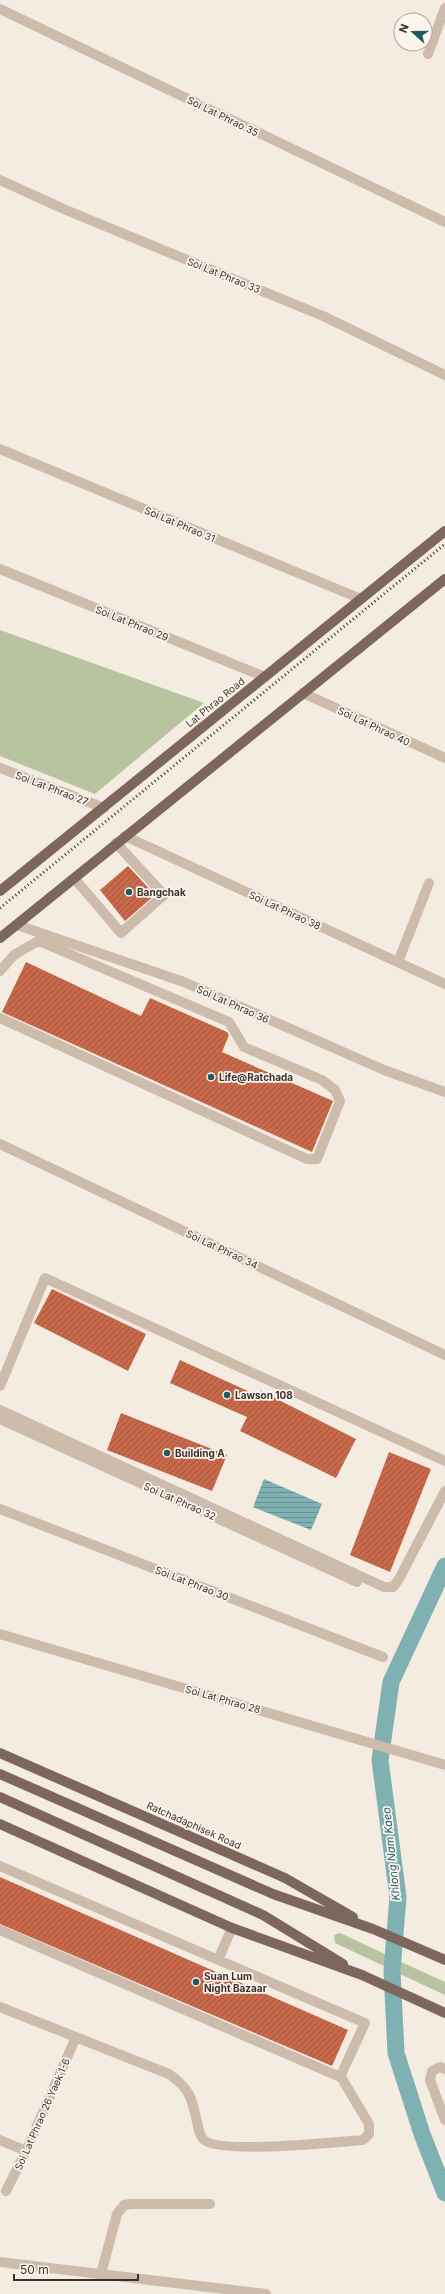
<svg xmlns="http://www.w3.org/2000/svg" width="445" height="2294" viewBox="0 0 445 2294" font-family="Inter,sans-serif">
  <style>
    .green { fill: #b8c4a0 }
    .water { fill: url(#water-rules) }
    .lines { fill: none; stroke-linecap: round; stroke-linejoin: round }
    .canal { stroke: #7fb0b2; stroke-width: 17 }
    .building { fill: url(#building-hatch) }
    .minor { stroke: #cdbbac; stroke-width: 10 }
    .major { stroke: #7d675c; stroke-width: 10 }
    .rail { stroke: #3b302b; stroke-width: 3; stroke-dasharray: 1 3; stroke-linecap: butt }
    .poi-dot { fill: #1f5a5e; stroke: #fbf5ee; stroke-width: 1.5 }
    .labels { text-anchor: middle; dominant-baseline: central; stroke-width: 3.5; stroke-linejoin: round; paint-order: stroke }
    .street-label { font-size: 10px; fill: #3b302b; stroke: #fbf5ee }
    .poi-label { font-size: 10px; font-weight: bold; fill: #3b302b; stroke: #fbf5ee; text-anchor: start }
    .water-label { font-size: 11px; font-style: italic; fill: #1f5a5e; stroke: #fbf5ee }
  </style>
  <defs>
    <pattern id="water-rules" width="6" height="5" patternUnits="userSpaceOnUse"><rect width="6" height="5" fill="#7fb0b2"/><path d="M0 2.5h6" fill="none" stroke="#699091"/></pattern>
    <pattern id="building-hatch" width="6" height="6" patternUnits="userSpaceOnUse"><rect width="6" height="6" fill="#c8694b"/><path d="M-1 1l2-2M0 6l6-6M5 7l2-2" fill="none" stroke="#a4573f"/></pattern>
  </defs>
  <rect width="100%" height="100%" fill="#f4ebe1"/>
  <path class="green" d="M0,630L204,703L95,794L0,756Z
    M340,1933L387,1955L386,1967L335,1943L334,1935Z
    M401,1962L445,1982V1995L400,1974Z"/>
  <path class="water" d="M264,1479L322,1504L311,1530L253,1507Z"/>
  <g class="lines">
    <path class="canal" d="M445,1566L391,1682L380,1760L398,1897L392,1971L396,2053L422,2134L445,2193"/>
  </g>
  <path class="building" d="M128,866L155,895L125,921L100,890Z
    M26,962L141,1016L150,998L227,1032L229,1035L222,1052L333,1101L312,1152L2,1012Z
    M52,1289L146,1334L128,1371L34,1323Z
    M180,1360L259,1396L261,1391L356,1439L336,1478L240,1431L247,1417L170,1383Z
    M121,1413L227,1455L212,1491L107,1450Z
    M389,1452L431,1469L390,1572L350,1555Z
    M0,1877L348,2030L332,2066L0,1924Z"/>
  <g class="lines">
    <path class="minor" d="M0,9L445,222
      M428,54L445,8
      M0,180L66,210L323,316L445,375
      M0,449L361,599
      M0,569L265,677
      M303,693L445,758
      M0,768L104,808
      M125,836L445,984
      M74,878L121,933L164,895L116,843
      M17,925L184,982L384,1070L445,1092
      M398,962L429,883
      M0,971L14,955L38,941L46,944L229,1022L244,1047L322,1080L335,1090L340,1101L317,1159H307L0,1018
      M0,1144L445,1355
      M0,1386L45,1278L445,1461
      M0,1410L384,1587H393L399,1579L445,1491
      M0,1419L357,1582
      M0,1509L383,1657
      M0,1634L445,1765
      M0,1866L365,2023L340,2077L0,1930
      M218,1960L232,1928
      M0,2007L169,2074C190,2089 192,2098 197,2122C198,2128 199,2134 203,2139C216,2155 339,2142 363,2140L369,2134V2124L341,2077
      M445,2069L440,2067L432,2071L430,2080L445,2120
      M0,2140L26,2151
      M6,2191L26,2151L76,2037
      M0,2262L266,2294
      M101,2274L117,2214L124,2205L131,2204H210"/>
    <path class="major" d="M0,891L445,531
      M0,938L445,579
      M0,1753L285,1878L353,1917
      M0,1774L273,1894L373,1929L445,1960
      M0,1797L263,1915L343,1964
      M0,1824L232,1928L362,1975L445,2013"/>
    <path class="rail" d="M0,908L445,544"/>
  </g>
  <g class="poi-dot">
    <circle cx="129" cy="892" r="4"/>
    <circle cx="211" cy="1077" r="4"/>
    <circle cx="227" cy="1395" r="4"/>
    <circle cx="167" cy="1453" r="4"/>
    <circle cx="196" cy="1982" r="4"/>
  </g>
  <g class="labels">
    <g class="street-label">
      <text transform="translate(223 116) rotate(26)">Soi Lat Phrao 35</text>
      <text transform="translate(224 275) rotate(22)">Soi Lat Phrao 33</text>
      <text transform="translate(180 524) rotate(23)">Soi Lat Phrao 31</text>
      <text transform="translate(132 623) rotate(22)">Soi Lat Phrao 29</text>
      <text transform="translate(215 702) rotate(-39)">Lat Phrao Road</text>
      <text transform="translate(374 726) rotate(25)">Soi Lat Phrao 40</text>
      <text transform="translate(52 788) rotate(21)">Soi Lat Phrao 27</text>
      <text transform="translate(285 910) rotate(25)">Soi Lat Phrao 38</text>
      <text transform="translate(233 1004) rotate(24)">Soi Lat Phrao 36</text>
      <text transform="translate(222 1249) rotate(25)">Soi Lat Phrao 34</text>
      <text transform="translate(180 1501) rotate(24)">Soi Lat Phrao 32</text>
      <text transform="translate(192 1583) rotate(21)">Soi Lat Phrao 30</text>
      <text transform="translate(223 1699) rotate(16)">Soi Lat Phrao 28</text>
      <text transform="translate(194 1825) rotate(24)">Ratchadaphisek Road</text>
      <text transform="translate(42 2114) rotate(-66)">Soi Lat Phrao 26 Yaek 1-6</text>
    </g>
    <g class="poi-label">
      <text x="137" y="892">Bangchak</text>
      <text x="219" y="1077">Life@Ratchada</text>
      <text x="235" y="1395">Lawson 108</text>
      <text x="175" y="1453">Building A</text>
      <text x="204" y="1976">Suan Lum<tspan x="204" dy="12">Night Bazaar</tspan></text>
    </g>
    <g class="water-label">
      <text transform="translate(391 1854) rotate(-96)">Khlong Nam Kaeo</text>
    </g>
  </g>
  <g transform="translate(413 32) rotate(291)"><circle r="19" fill="#fbf5ee" stroke="#aea6a0"/>
  <path d="M0-3L7 15L0 10L-7 15Z" fill="#1f5a5e"/>
  <text y="-6" font-size="11" font-weight="bold" text-anchor="middle" fill="#3b302b">N</text>
  </g>
  <path d="M14 2274v6h124v-6" fill="none" stroke="#3b302b" stroke-width="2"/>
  <text x="20" y="2274" font-size="12" fill="#3b302b" stroke="#fbf5ee" stroke-width="3" paint-order="stroke">50 m</text>
</svg>
